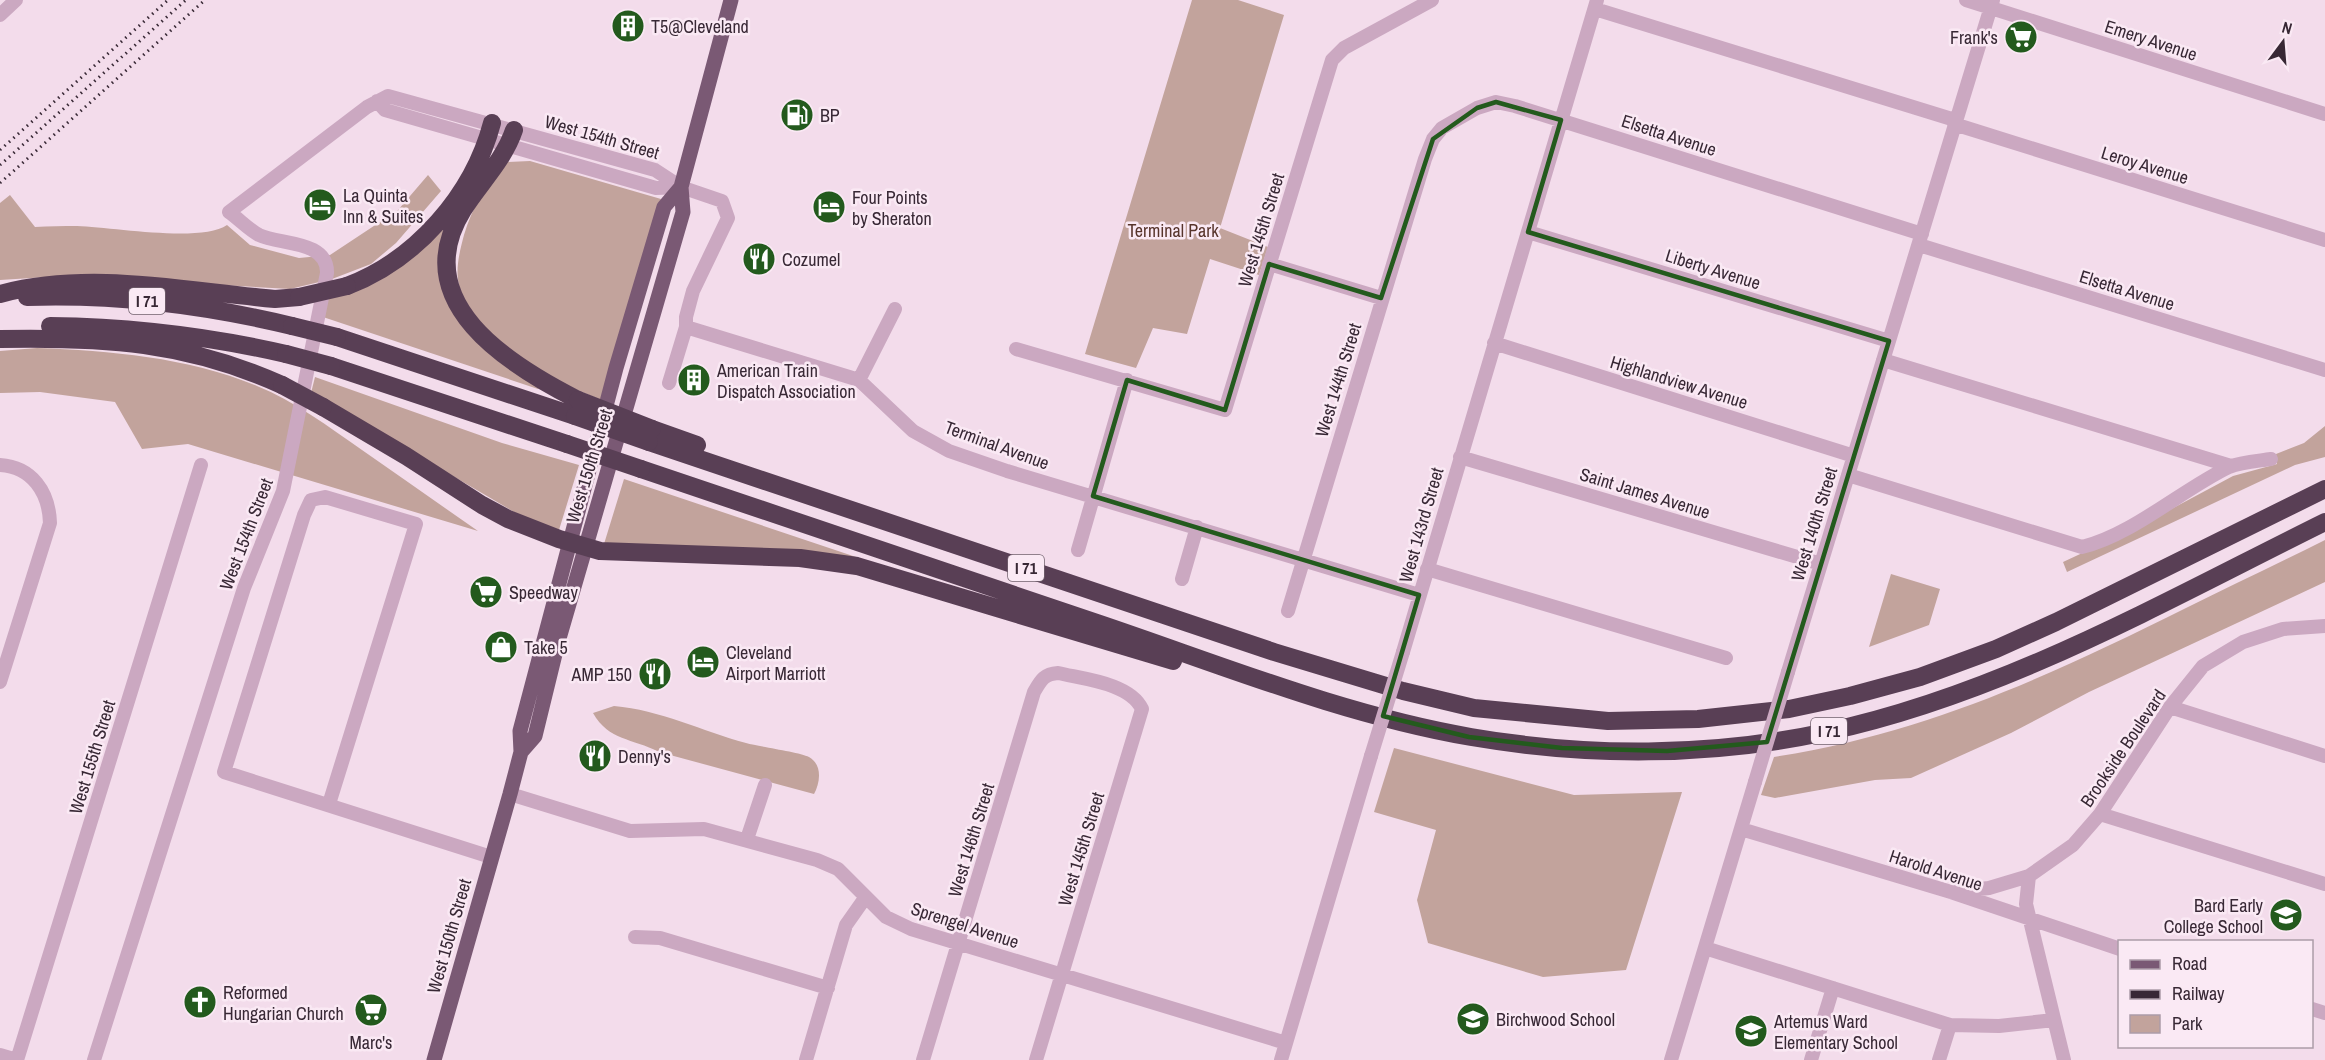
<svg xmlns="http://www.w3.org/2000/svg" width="2325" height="1060" viewBox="0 0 2325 1060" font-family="'Archivo Narrow',sans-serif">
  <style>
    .green { fill: #c2a39c }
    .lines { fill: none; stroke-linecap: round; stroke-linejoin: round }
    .minor { stroke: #cba8c1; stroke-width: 14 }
    .major { stroke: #7a5974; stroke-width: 15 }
    .highway { stroke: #593f55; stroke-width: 18 }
    .rail { stroke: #382835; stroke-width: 3; stroke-dasharray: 1.5 4.5; stroke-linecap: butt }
    .minor-bridge { stroke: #cba8c1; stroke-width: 14 }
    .highway-bridge { stroke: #593f55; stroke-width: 18 }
    .marked { fill: none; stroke: #235a1d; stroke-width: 4.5; stroke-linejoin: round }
    .labels { text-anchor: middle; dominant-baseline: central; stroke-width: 5; stroke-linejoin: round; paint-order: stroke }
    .shield { fill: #fae9f4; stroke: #72626e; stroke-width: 1.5 }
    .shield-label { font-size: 16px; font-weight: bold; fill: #382835 }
    .poi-label { font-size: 18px; fill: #382835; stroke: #fae9f4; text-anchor: start }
    .street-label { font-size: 18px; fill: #382835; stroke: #fae9f4 }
    .park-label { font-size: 18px; fill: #57342b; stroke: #fae9f4 }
  </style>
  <rect width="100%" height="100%" fill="#f3dceb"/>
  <path class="green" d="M1192,0H1238L1284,15L1220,228L1268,247L1259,275L1210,259L1187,334L1153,328L1136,368L1085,354Z
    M530,161L661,199L604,401C552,380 472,345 459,285C455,269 460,250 464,235C472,207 488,182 508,162Z
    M428,175L441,191L396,243L371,264L332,279L290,289L63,276L0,280V203L10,195L35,227C49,226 63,226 77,226C112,227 201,243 227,225L250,245L299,258L330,255L398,210Z
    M450,221L445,291L540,384L538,389L323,317L327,298Z
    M37,348C111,351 187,357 257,386C294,401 329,427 362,450C401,477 439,504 478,531L188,444L142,449L115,402L40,392L0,393V351Z
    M315,377L502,443L579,465L559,530L526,519L311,393Z
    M2325,426V457L2295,465L2067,572L2063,562L2134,529L2233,476L2277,464L2276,454L2304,443Z
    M624,479L862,559L604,544Z
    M2325,540V582L2089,692L2011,733L1911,778L1875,780L1775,798L1761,795L1774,757C1927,733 2049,676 2186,608C2232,585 2279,563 2325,540Z
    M1891,574L1940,589L1929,625L1869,647Z
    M614,706C660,710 702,731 746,743C760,747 799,752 809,757C823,765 820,783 814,794L659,752C632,738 609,741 593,713Z
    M1394,748L1574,795L1682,792L1626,970L1543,977L1428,943L1417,900L1436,830L1374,812Z"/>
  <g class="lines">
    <path class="minor" d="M1966,0L2325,114
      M1595,9L1955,120
      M0,15L16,0
      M377,101L385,110L656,188L681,187L722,201L728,218L693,291L686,317V327L669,383
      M1954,124L2325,240
      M1528,232L1889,341
      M1919,245L2325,370
      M1269,264L1381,298
      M686,327L859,380L913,431L949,451L1007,471L1419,595
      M1494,343L1854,456
      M1016,349L1225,410L1332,60L1344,48L1432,0
      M1883,360L2231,466
      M859,380L895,309
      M1460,457L1821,564
      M0,465C32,467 49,492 50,523L0,682
      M1848,475L2082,547C2132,535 2183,489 2229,467C2241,462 2258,461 2271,459
      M1078,550L1127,380
      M1427,569L1726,658
      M1182,579L1197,527
      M1288,611L1425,159L1433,139L1442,128L1477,108L1496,102L1515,106L1922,234
      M1403,652L1597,0
      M1788,672L1993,0
      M2170,707L2325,756
      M510,794L630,831L704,829L817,860L838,869L886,917L911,929L1286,1043
      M329,804L416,524L325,497L311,500L304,515L224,772L491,857
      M2100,814L2325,884
      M1741,829L1951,892L2120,949
      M747,839L765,785
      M2029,876L2026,904L2064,1060
      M1951,892L1989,888L2029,876L2073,845L2100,814L2170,707L2203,666L2243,642L2283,629L2325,626
      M635,937L660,938L828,988
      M1705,948L1950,1025L1999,1026L2054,1020
      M2312,1009L2325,1013
      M0,1055L17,1060L201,465
      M94,1060L244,588L283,491L327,273C328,240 280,245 259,235C248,229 239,219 229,212L367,107L388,96L655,170L681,187
      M806,1060L846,925L865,898
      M923,1060L1034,692C1041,680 1044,674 1058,673C1083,679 1130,683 1142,709L1036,1060
      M1281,1060L1371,756
      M1671,1060L1755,782
      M1811,1060L1833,988
      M1939,1060L1950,1025"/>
    <path class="major" d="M521,752L535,736L558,642L683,212L681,187L731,0
      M434,1060L510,794L521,752L520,731L616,368L664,207L681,187"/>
    <path class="highway" d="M514,130C504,160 480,183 463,210C406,302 509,365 578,400
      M347,286C416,260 473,195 492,123
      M0,294C90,270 184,291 275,299L299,297
      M27,297C117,294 205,305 292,326
      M50,326C130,327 208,336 286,354
      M337,337L575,416
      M0,339C104,337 187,342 282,385
      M331,366L567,444
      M323,407L406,456L482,505L508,519L559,539L600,551L800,558L857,566L1173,661
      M652,429L697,445
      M649,442L1274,652L1403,691L1474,708L1608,721L1698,719L1789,709L1850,696L1920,677L1996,649L2056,622L2325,489
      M641,469C793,521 945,572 1097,623C1219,664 1343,715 1471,737C1587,757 1710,757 1826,732C2003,694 2163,602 2325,522"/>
    <path class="rail" d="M0,150L168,0
      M0,165L186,0
      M0,183L205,0"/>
    <path class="minor-bridge" d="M1371,756L1403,652
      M1755,782L1788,672"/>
    <path class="highway-bridge" d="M299,297L347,286
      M292,326L337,337
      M286,354L331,366
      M282,385L323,407
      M578,400L652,429
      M575,416L649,442
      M567,444L641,469"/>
  </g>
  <path class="marked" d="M1496,102L1561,120L1528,232L1889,341L1767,742L1667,751L1562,748L1469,737L1383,716L1419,595L1093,496L1127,380L1225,410L1269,264L1381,298L1433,139L1477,108Z"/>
  <defs>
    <g id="building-disc" transform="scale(1.725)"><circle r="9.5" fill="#235a1d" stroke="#fae9f4"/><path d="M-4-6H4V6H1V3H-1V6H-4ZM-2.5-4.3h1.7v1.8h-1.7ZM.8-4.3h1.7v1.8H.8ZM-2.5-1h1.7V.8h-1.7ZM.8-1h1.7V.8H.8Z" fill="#fff"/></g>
    <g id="supermarket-disc" transform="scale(1.725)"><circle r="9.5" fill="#235a1d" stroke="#fae9f4"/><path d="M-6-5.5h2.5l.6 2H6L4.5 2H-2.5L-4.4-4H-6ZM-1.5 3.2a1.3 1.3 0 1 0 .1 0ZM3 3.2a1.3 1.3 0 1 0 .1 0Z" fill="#fff"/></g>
    <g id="fuel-disc" transform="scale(1.725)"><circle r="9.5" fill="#235a1d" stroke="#fae9f4"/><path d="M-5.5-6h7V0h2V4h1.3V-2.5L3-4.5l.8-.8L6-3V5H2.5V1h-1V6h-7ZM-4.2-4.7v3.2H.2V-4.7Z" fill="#fff"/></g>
    <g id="hotel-disc" transform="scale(1.725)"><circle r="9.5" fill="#235a1d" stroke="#fae9f4"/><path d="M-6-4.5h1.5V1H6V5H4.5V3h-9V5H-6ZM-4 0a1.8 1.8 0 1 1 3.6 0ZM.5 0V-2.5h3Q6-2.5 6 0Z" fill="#fff"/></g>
    <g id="restaurant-disc" transform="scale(1.725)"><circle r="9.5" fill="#235a1d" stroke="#fae9f4"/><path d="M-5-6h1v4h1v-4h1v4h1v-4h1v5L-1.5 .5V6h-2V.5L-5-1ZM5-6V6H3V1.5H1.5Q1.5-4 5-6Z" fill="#fff"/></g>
    <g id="shop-disc" transform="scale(1.725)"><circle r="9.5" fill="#235a1d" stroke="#fae9f4"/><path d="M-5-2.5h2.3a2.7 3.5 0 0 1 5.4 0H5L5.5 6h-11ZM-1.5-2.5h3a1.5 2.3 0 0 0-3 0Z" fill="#fff"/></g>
    <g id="school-disc" transform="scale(1.725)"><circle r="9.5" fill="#235a1d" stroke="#fae9f4"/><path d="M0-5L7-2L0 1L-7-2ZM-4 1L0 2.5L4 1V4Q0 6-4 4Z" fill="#fff"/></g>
    <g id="church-disc" transform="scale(1.725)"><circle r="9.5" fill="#235a1d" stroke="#fae9f4"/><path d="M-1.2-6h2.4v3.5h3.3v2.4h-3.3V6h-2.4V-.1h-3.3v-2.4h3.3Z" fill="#fff"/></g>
  </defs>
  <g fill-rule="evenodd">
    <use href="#building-disc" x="628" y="26"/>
    <use href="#supermarket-disc" x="2021" y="37"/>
    <use href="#fuel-disc" x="797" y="115"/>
    <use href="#hotel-disc" x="320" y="205"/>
    <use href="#hotel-disc" x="829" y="207"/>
    <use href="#restaurant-disc" x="759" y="259"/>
    <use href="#building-disc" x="694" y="380"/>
    <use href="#supermarket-disc" x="486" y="592"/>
    <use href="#shop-disc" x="501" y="647"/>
    <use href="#hotel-disc" x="703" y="662"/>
    <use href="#restaurant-disc" x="655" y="674"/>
    <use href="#restaurant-disc" x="595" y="756"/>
    <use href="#school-disc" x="2286" y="915"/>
    <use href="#church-disc" x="200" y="1002"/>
    <use href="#supermarket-disc" x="371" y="1010"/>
    <use href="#school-disc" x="1473" y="1019"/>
    <use href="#school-disc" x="1751" y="1031"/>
  </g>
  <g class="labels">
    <g class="shield">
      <rect x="129" y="288" width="36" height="26" rx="4.5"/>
      <rect x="1008" y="555" width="36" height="26" rx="4.5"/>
      <rect x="1811" y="718" width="36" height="26" rx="4.5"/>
    </g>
    <g class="shield-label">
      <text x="147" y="301">I 71</text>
      <text x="1026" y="568">I 71</text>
      <text x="1829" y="731">I 71</text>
    </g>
    <g class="poi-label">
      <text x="651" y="26">T5@Cleveland</text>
      <text x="1998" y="37" text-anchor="end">Frank's</text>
      <text x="820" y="115">BP</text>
      <text x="343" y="195">La Quinta<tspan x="343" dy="21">Inn &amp; Suites</tspan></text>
      <text x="852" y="197">Four Points<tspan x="852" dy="21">by Sheraton</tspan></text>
      <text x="782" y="259">Cozumel</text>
      <text x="717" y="370">American Train<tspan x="717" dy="21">Dispatch Association</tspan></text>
      <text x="509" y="592">Speedway</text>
      <text x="524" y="647">Take 5</text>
      <text x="726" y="652">Cleveland<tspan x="726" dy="21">Airport Marriott</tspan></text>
      <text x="632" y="674" text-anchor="end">AMP 150</text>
      <text x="618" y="756">Denny's</text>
      <text x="2263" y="905" text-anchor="end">Bard Early<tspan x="2263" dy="21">College School</tspan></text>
      <text x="223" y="992">Reformed<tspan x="223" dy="21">Hungarian Church</tspan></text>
      <text x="1496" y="1019">Birchwood School</text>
      <text x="1774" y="1021">Artemus Ward<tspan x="1774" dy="21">Elementary School</tspan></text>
      <text x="371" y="1042" text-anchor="middle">Marc's</text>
    </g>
    <g class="street-label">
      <text transform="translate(2151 40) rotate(18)">Emery Avenue</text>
      <text transform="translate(1669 135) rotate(18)">Elsetta Avenue</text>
      <text transform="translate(602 137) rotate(16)">West 154th Street</text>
      <text transform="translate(2145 165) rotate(17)">Leroy Avenue</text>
      <text transform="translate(1261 230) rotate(-73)">West 145th Street</text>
      <text transform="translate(1713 269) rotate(17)">Liberty Avenue</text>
      <text transform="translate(2127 290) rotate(17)">Elsetta Avenue</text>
      <text transform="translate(1338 380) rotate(-73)">West 144th Street</text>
      <text transform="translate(1679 382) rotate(17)">Highlandview Avenue</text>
      <text transform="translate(997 445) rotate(20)">Terminal Avenue</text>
      <text transform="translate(589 466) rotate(-73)">West 150th Street</text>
      <text transform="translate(1645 493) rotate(17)">Saint James Avenue</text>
      <text transform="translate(1814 524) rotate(-73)">West 140th Street</text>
      <text transform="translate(1421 525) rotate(-74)">West 143rd Street</text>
      <text transform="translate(246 534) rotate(-69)">West 154th Street</text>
      <text transform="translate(2123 748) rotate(-56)">Brookside Boulevard</text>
      <text transform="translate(92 757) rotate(-73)">West 155th Street</text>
      <text transform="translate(971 840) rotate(-73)">West 146th Street</text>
      <text transform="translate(1081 849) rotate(-73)">West 145th Street</text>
      <text transform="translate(1936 870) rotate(18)">Harold Avenue</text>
      <text transform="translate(965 925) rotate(18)">Sprengel Avenue</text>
      <text transform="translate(449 936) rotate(-74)">West 150th Street</text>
    </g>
    <g class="park-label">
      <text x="1173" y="230">Terminal Park</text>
    </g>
  </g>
  <rect x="2118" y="940" width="195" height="108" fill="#fae9f4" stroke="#ac9ca8" stroke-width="1.5"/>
  <rect x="2130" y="960" width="30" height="9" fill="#7a5974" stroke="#ac9ca8" stroke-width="1.5"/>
  <text x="2172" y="970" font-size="18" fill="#382835">Road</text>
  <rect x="2130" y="990" width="30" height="9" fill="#382835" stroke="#ac9ca8" stroke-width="1.5"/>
  <text x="2172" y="1000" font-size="18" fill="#382835">Railway</text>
  <rect x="2130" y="1015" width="30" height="18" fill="#c2a39c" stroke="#ac9ca8" stroke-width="1.5"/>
  <text x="2172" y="1030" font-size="18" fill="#382835">Park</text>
  <g transform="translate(2283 42) rotate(16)" stroke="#fae9f4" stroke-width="4.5" paint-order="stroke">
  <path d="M0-4.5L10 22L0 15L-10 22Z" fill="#382835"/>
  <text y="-9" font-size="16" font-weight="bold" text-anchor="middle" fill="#382835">N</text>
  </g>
</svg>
